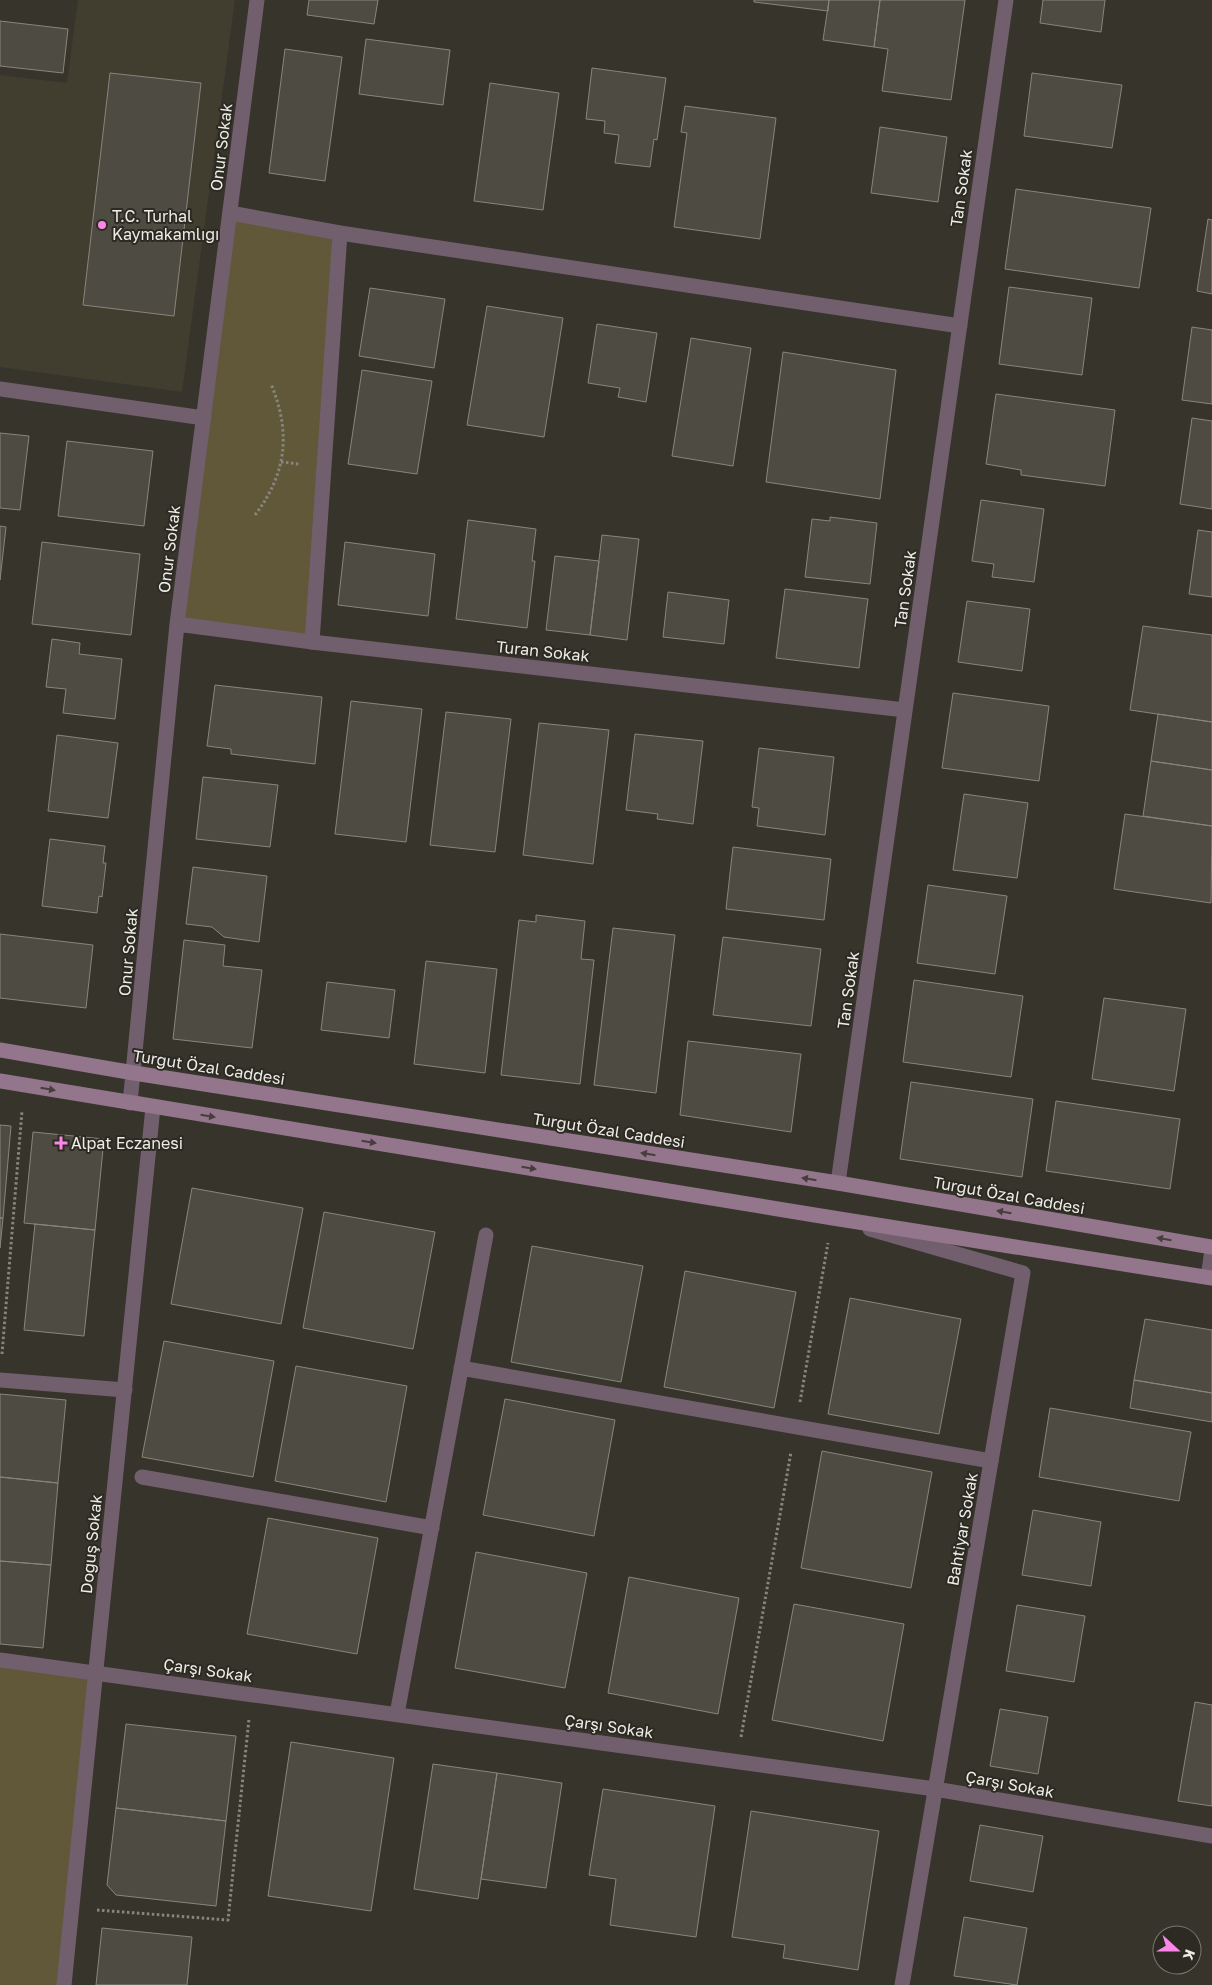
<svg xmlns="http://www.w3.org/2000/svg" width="1212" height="1985" viewBox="0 0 1212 1985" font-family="'Golos Text',sans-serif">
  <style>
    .built { fill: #413d2f }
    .green { fill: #605839 }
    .building { fill: #4e4b43; stroke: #88867c }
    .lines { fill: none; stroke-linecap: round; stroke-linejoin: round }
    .path { stroke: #87857e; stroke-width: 3; stroke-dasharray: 2.5 2.5; stroke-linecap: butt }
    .lane { stroke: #715f6d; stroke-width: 15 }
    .street { stroke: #715f6d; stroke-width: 15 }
    .secondary { stroke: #93768c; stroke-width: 15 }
    .oneway { fill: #463d3c }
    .poi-dot { fill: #fa87e7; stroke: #2c2a22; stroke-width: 2 }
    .labels { text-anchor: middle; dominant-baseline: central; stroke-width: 4; stroke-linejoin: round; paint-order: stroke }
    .street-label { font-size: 16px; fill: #edece6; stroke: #2c2a22 }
    .poi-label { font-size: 16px; fill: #edece6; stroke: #2c2a22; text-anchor: start }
  </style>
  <rect width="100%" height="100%" fill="#37342c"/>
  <path class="built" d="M78,0H235L182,392L0,367V75L67,83Z"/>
  <path class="green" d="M230,213L340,233L312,642L177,624Z
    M0,1660L96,1672L64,1985H0Z"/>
  <path class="building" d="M309,0H378L374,24L307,15Z
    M754,0H829L828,11L754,2Z
    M829,0H880L874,47L823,40Z
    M880,0H965L951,100L882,91L888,49L874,47Z
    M1043,0H1105L1101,32L1040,23Z
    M0,21L68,29L63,73L0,66Z
    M366,39L450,50L443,105L359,94Z
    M285,49L342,57L325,181L269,173Z
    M592,68L666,78L657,140L654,139L650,167L615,163L619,135L604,133L605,121L586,119Z
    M110,73L201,83L174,316L83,305Z
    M1032,73L1122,85L1112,148L1024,136Z
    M490,83L559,93L543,210L474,201Z
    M685,106L776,118L760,239L674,227L687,133L681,132Z
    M880,127L947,137L938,202L871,193Z
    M1016,189L1151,208L1139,288L1005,269Z
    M1208,219L1212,220V294L1197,291Z
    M1009,287L1092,298L1082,375L999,364Z
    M370,288L445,299L434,368L359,356Z
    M487,306L563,318L544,437L467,425Z
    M597,324L657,333L646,402L618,397L620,388L588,383Z
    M1192,327L1212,330V404L1182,400Z
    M691,338L751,348L733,466L672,456Z
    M783,352L896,370L880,499L766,482Z
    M362,370L432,381L417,474L348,464Z
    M996,394L1115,410L1105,486L1021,475V470L986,464Z
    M1192,418L1212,421V509L1180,504Z
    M0,433L29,436L20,510L0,508Z
    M67,441L153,451L144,526L58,516Z
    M981,500L1044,509L1034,582L992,577L994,564L972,561Z
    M830,517L877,523L870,584L805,577L812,519L830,521Z
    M468,520L536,529L532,561H535L527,628L456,619Z
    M0,526L6,527L0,580Z
    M1198,530L1212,532V597L1189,594Z
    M602,535L639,539L627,640L590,635Z
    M42,542L140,554L131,635L32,624Z
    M345,542L435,554L428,616L338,605Z
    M555,556L599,561L590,635L546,630Z
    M785,589L868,599L859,668L776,658Z
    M668,592L729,600L724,644L663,637Z
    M967,601L1030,609L1022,671L958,662Z
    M1143,626L1212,635V722L1130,710Z
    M52,639L80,643L79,654L122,659L115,719L63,713L66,689L46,687Z
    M215,685L322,697L315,764L231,754V749L207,746Z
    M953,693L1049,706L1039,781L942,768Z
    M351,701L422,709L406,842L335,834Z
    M446,712L511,719L495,852L430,845Z
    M1158,714L1212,722V770L1151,761Z
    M539,723L609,730L593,864L523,855Z
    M635,734L703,741L693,824L657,819L658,814L626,810Z
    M57,735L118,743L108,818L48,811Z
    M759,748L834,757L825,835L757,826L759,808L752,807Z
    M1151,761L1212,770V826L1143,816Z
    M203,777L278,785L270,847L196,839Z
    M964,794L1028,803L1017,878L953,870Z
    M1125,814L1212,826L1211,903L1114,889Z
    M50,839L105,846L103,863H106L102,897L99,896L97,913L42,906Z
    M733,847L831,859L824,920L726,909Z
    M193,867L267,876L259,942L224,937L212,927L186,924Z
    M928,885L1007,896L995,974L917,963Z
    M536,915L585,921L581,959L594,960L580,1084L501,1075L519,920L536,922Z
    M613,928L675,935L656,1093L594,1085Z
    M0,934L93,945L86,1008L0,998Z
    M723,937L821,949L811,1026L713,1015Z
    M184,940L225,945L223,966L262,970L252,1048L173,1039Z
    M426,961L497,969L485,1073L414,1064Z
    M914,980L1023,996L1011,1077L903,1062Z
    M327,982L395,990L389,1038L321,1030Z
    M1104,998L1186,1009L1174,1091L1092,1079Z
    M688,1041L801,1054L791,1132L680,1115Z
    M911,1082L1033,1099L1022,1177L900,1159Z
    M1056,1101L1180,1119L1170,1189L1046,1171Z
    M0,1125L11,1126L3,1218H0Z
    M33,1132L104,1139L95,1230L24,1223Z
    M192,1188L303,1208L281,1324L171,1304Z
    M324,1212L435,1232L413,1349L303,1328Z
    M0,1218H3L0,1248Z
    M35,1224L95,1230L84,1336L24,1330Z
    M532,1246L643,1266L621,1382L511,1362Z
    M685,1271L796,1292L774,1408L664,1387Z
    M850,1298L961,1319L939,1434L828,1414Z
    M1145,1319L1212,1330V1393L1134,1380Z
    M164,1341L274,1361L253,1477L142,1457Z
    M296,1366L407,1386L386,1502L275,1481Z
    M1134,1380L1212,1393V1422L1130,1408Z
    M0,1394L66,1400L58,1483L0,1477Z
    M505,1399L615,1420L594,1536L483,1515Z
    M1050,1408L1191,1432L1179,1501L1039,1477Z
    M822,1451L932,1472L911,1588L801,1568Z
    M0,1477L58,1483L51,1565L0,1561Z
    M1033,1510L1101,1522L1091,1586L1022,1575Z
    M268,1518L378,1538L357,1654L247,1634Z
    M476,1552L587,1573L565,1688L455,1668Z
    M0,1561L51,1565L43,1648L0,1644Z
    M629,1577L739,1598L718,1714L608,1693Z
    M794,1604L904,1624L883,1741L772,1720Z
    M1017,1605L1085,1616L1074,1682L1006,1671Z
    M1195,1702L1212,1705V1806L1178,1801Z
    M1000,1709L1048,1717L1038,1774L990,1766Z
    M126,1724L236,1736L226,1821L116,1808Z
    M291,1742L394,1758L371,1911L268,1896Z
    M433,1764L497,1773L478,1899L414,1889Z
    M497,1773L562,1783L546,1888L481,1879Z
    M603,1789L715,1806L696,1937L610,1925L616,1879L589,1875Z
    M116,1808L226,1821L216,1906L116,1895L107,1885Z
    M751,1811L879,1831L858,1970L783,1958L785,1945L732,1937Z
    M980,1825L1043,1836L1033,1892L970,1881Z
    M964,1917L1027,1928L1017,1985L954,1976Z
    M102,1928L192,1937L187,1985H96Z"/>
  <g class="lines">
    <path class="path" d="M281,462L299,464
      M255,515C287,473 291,432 271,384
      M2,1354L22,1111
      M800,1402L828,1243
      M741,1737L791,1452
      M97,1910L228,1920L249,1719"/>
    <path class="lane" d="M312,642L340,233
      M461,1368L991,1461
      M0,1380L125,1390
      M142,1477L432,1528
      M397,1714L486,1235"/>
    <path class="street" d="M230,213L340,233L960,326
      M0,389L204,418
      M177,624L312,642L905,710
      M130,1103L177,624L257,0
      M838,1183L1006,0
      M870,1229L1023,1273L902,1985
      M1208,1277L1212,1250
      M0,1660L935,1789L1212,1836
      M64,1985L153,1107"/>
    <path class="secondary" d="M0,1050L134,1073L838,1183L1212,1247
      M0,1081L833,1218L1212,1278"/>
  </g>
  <defs><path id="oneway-solid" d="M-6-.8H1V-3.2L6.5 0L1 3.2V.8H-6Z" transform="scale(1.25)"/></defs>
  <g class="oneway">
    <use href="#oneway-solid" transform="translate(48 1089) rotate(10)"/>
    <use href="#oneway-solid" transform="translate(208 1116) rotate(9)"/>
    <use href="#oneway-solid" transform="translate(369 1142) rotate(9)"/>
    <use href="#oneway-solid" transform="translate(648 1154) rotate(-171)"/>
    <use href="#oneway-solid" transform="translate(529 1168) rotate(9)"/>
    <use href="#oneway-solid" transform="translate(809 1179) rotate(-171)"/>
    <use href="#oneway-solid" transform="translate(1004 1212) rotate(-170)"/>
    <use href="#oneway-solid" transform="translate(1164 1239) rotate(-170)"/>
  </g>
  <g class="poi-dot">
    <circle cx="102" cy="225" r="5"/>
    <path d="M58.5 1135.5h5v5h5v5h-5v5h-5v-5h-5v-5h5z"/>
  </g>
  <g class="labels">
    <g class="street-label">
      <text transform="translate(221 147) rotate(-83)">Onur Sokak</text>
      <text transform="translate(961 188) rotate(-82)">Tan Sokak</text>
      <text transform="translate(169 549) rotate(-83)">Onur Sokak</text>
      <text transform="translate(905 589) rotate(-82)">Tan Sokak</text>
      <text transform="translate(543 651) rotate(6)">Turan Sokak</text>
      <text transform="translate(128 952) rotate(-85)">Onur Sokak</text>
      <text transform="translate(848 990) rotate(-82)">Tan Sokak</text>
      <text transform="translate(209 1067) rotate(9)">Turgut Özal Caddesi</text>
      <text transform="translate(609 1130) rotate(9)">Turgut Özal Caddesi</text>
      <text transform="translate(1009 1195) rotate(10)">Turgut Özal Caddesi</text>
      <text transform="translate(962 1529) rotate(-80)">Bahtiyar Sokak</text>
      <text transform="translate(91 1544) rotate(-84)">Doğuş Sokak</text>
      <text transform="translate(208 1670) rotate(8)">Çarşı Sokak</text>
      <text transform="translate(609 1726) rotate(8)">Çarşı Sokak</text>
      <text transform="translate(1010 1784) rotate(10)">Çarşı Sokak</text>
    </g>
    <g class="poi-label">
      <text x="112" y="216">T.C. Turhal<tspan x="112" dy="18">Kaymakamlığı</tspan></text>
      <text x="71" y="1143">Alpat Eczanesi</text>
    </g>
  </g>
  <g transform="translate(1177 1950) rotate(111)"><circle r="24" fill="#2c2a22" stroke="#797870"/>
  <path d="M0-4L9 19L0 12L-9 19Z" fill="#fa87e7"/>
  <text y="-8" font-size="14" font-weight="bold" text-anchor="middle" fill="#edece6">K</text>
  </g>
</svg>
